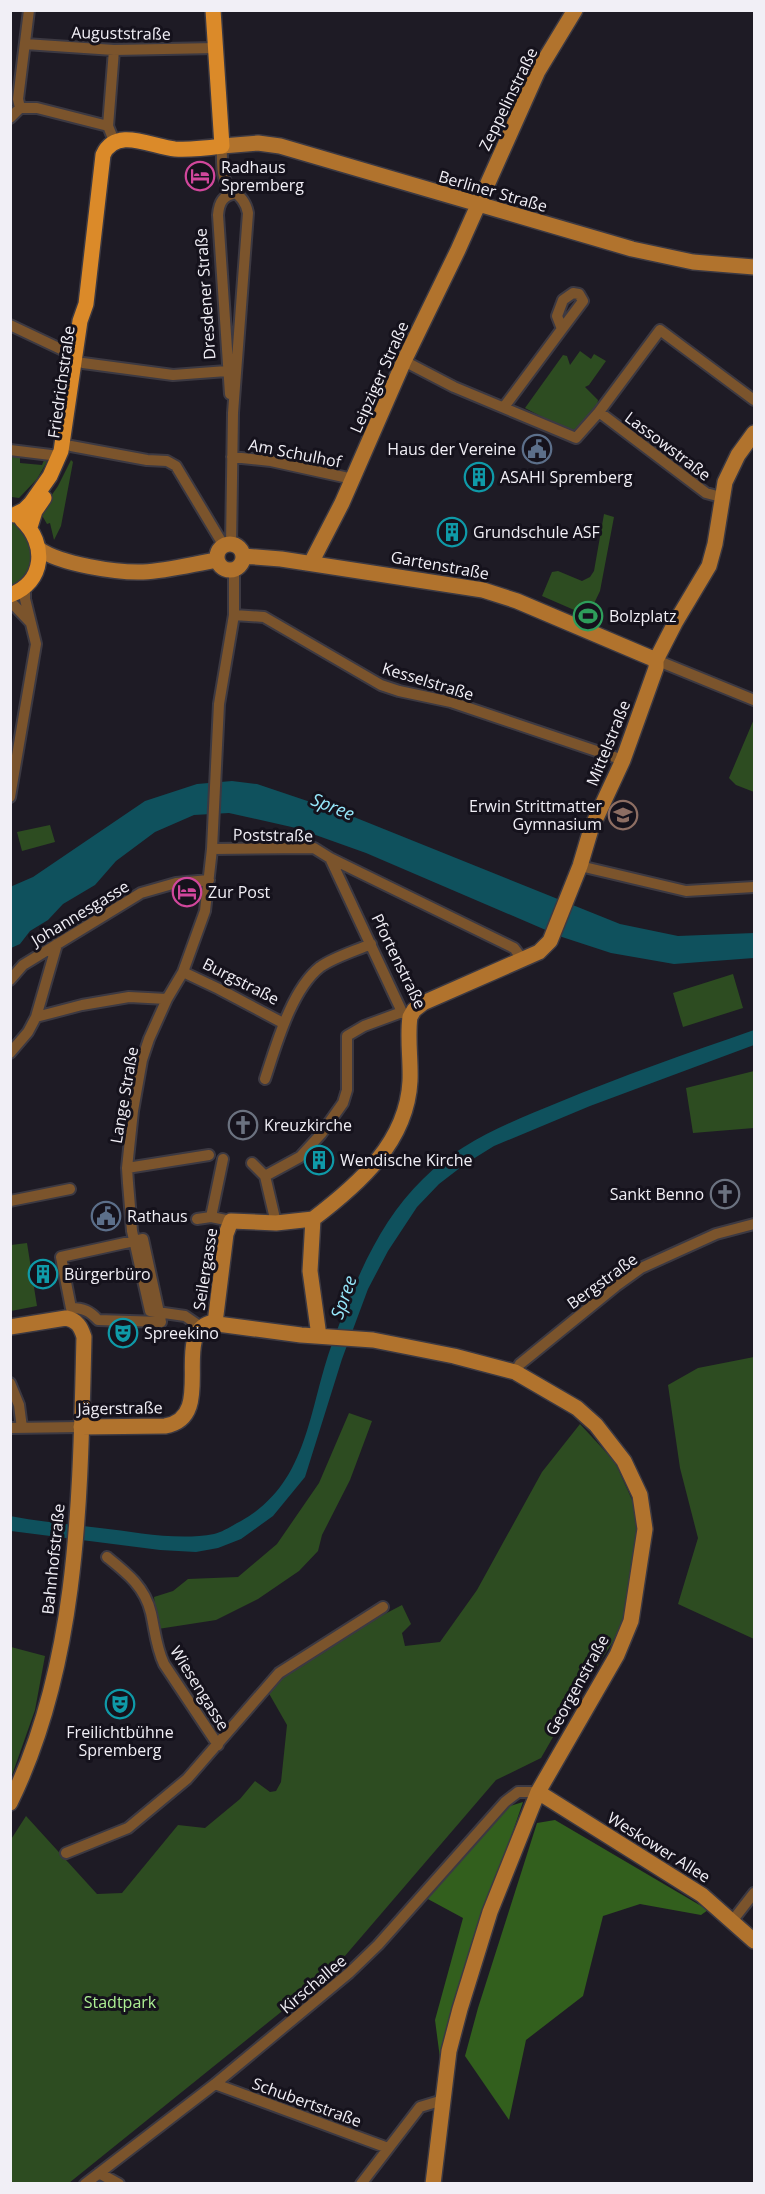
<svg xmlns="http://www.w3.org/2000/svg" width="765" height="2194" viewBox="0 0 765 2194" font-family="'Open Sans',sans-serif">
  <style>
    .green { fill: #2d4c21 }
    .forest { fill: #325f1d }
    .water { fill: #0f515d }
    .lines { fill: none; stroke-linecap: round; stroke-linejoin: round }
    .street-casing { stroke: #3c3942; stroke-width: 14 }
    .secondary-casing { stroke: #3c3942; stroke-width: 18 }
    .primary-casing { stroke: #3c3942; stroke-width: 18 }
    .street { stroke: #7b542c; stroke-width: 10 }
    .secondary { stroke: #b1732d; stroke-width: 15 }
    .primary { stroke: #db8a29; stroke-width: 15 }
    .labels { text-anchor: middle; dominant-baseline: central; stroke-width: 6; stroke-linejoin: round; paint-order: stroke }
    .street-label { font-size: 16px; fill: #f1eff6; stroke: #15121c }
    .poi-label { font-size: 16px; fill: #f1eff6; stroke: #15121c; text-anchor: start }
    .park-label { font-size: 16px; fill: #adef94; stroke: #15121c }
    .water-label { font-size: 18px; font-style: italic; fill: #96e7fa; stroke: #15121c }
  </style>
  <rect width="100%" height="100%" fill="#1e1b25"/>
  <path class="green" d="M580,351L591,359L594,354L606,361L589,385L585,387L598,400L596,414L582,430L571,432L525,408L563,355L567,356L570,365Z
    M11,455L20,456V463L42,465L44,460H48L37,479L19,498L12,497L11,495Z
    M71,460L73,462L61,526L54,540L50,523L47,524L40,512L58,486Z
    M604,514L614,517L600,591L588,616L542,596L552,572L558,571L582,581L590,577L594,571Z
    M10,519C29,531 39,553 29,574C26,580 16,586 10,591Z
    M754,719V792L736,785L729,778Z
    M50,825L55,842L22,851L17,832Z
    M733,974L743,1008L683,1027L673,993Z
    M754,1071V1128L693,1133L686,1088Z
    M27,1243L37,1306L11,1311V1245Z
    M754,1357V1639L678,1604L698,1538L680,1468L668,1385L698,1368Z
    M349,1413L372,1421L350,1480L322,1535L318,1551L299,1571L258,1599L216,1620L158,1629L154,1597L173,1591L188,1579L238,1577L277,1544L319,1483Z
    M580,1424L615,1462L633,1502L640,1528L630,1604L620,1631L568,1711L541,1758L496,1780L332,1971L69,2183H11L10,1841L26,1816L97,1894L122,1893L178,1825L205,1828L240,1799L255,1781L270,1792L276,1791L281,1782L287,1725L267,1690L280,1674L373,1616L379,1617L402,1605L411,1624L402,1633L405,1646L440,1642L477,1590L542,1472Z
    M11,1647L45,1656L35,1710L11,1778Z"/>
  <path class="forest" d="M523,1802L452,2009L441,2066L435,2020L463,1918L426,1898L510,1806Z
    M555,1820L708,1910L701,1915L640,1904L603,1916L583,1996L526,2040L509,2120L465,2056L478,2008L537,1823Z"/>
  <path class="water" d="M232,781L257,784L349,815L620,924L678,936L754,933V958L674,964L611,953L562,937L366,853L296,828L229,813L194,815L155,832L116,861L95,885L63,904L48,920L30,931L20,944L11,948L10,887L33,877L145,801L197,784Z
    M754,1030V1045L590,1106L494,1146L465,1164L439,1184L417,1207L388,1251L368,1289L342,1359L305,1477L273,1516L241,1539L218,1548L196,1552L160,1550L11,1531L10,1516C40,1522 70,1524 100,1528C137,1532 177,1541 214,1534C223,1532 233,1525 241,1521C309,1483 308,1410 332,1344C353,1286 378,1222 423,1179C460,1142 510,1122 557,1103C622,1076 688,1053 754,1030Z"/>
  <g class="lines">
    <g class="street-casing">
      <path id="street" d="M25,44L114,50L216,48
        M114,50L108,126L114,141
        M20,108L18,99L29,10
        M20,108H37L108,126
        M10,118L20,108
        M222,146C222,156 221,167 224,177C228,193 244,192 248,213L233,413L231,545
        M10,325L67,352L76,353
        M404,361L454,387L576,438L599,412L660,330L754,400
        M83,363L173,375L227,371
        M230,394L218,215C219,202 223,195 237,193
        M504,407L562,329L557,316L563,300L573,293L579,294L583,301L562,329
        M599,412L706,493L721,497
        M71,446L147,460L167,461L176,466L224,546
        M10,450L59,456
        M232,457L271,461L353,479
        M10,601L30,622
        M234,615L264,617L381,685L399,691L451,702L623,760
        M656,660L754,700
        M10,797L36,644L25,599V586
        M212,849L314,848L330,858L514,948L523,960
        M330,858L402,1012L408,1016
        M580,866L686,891L754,887
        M183,972L219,989L283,1023
        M10,980L23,965L141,893L176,883L209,880
        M36,1017L57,944
        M10,1053L28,1032L36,1017L82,1005L129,997L167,999
        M265,1079C276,1046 291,990 320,967C334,957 355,951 371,944
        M252,1163L265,1176L276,1223
        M127,1168L209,1155
        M265,1176L300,1157L321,1134L343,1103L347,1090V1036L364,1026L402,1012
        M10,1201L70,1189
        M211,1217L223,1159
        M197,1219L211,1217L231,1221
        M143,1239L161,1322L98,1320C90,1311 83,1308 71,1308L61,1257Z
        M201,1327L185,1316L150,1311L132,1231L128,1183L127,1168L133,1111L142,1060L149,1039L167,999L183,972L205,911L212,849L219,704L234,615V569
        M515,1372L520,1364L616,1286L641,1268L716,1234L754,1224
        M10,1383L19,1405L22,1428
        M10,1428L81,1427
        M107,1557C127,1573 145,1587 151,1613C155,1631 156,1647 164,1664L218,1745
        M66,1853L128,1828L187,1779L279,1673L383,1607
        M733,1920L754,1893
        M215,2084L388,2148
        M99,2173L119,2184
        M85,2184L215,2084L349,1973L378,1945L505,1802L518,1792H538
        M361,2184L420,2107L443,2100"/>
    </g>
    <g class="secondary-casing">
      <path id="secondary" d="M222,146L258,143L280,146L632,249L693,262L754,267
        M217 557a13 13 0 1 1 26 0a13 13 0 1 1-26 0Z
        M39,549C60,564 117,573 143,572C168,571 193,564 217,560
        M243,556L281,559L483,590L517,601L656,660
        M311,563L342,503L404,361L458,250L538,71L575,10
        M215,1323L226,1234L231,1221L276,1223L313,1219
        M10,1327L66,1318C77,1320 81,1327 84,1337C80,1494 80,1660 10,1803
        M319,1336L310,1271L313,1219C359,1184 407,1142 410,1081C411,1060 407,1038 410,1017L414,1010L423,1003L539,952L550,941L580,866L591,829L623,760L656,668V660L675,623L709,566L715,544L725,482L738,455L754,433
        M81,1427L165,1426C217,1418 171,1335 210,1323L301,1335L373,1340L454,1356L515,1372L577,1408L596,1425L624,1461L640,1495L645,1529L631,1621L617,1655L538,1792L490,1912L460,2009L449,2051L433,2184
        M538,1792L702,1895L754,1941"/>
    </g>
    <g class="primary-casing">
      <path id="primary" d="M14,515L24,510L31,503L50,476L61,451L80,321L86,304L103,155C116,126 152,147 175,149C191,150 207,148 222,146L213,10
        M30,527L35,511L44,498
        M10,595C45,582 47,544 22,520"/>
    </g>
    <use href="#street" class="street"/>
    <use href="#secondary" class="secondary"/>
    <use href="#primary" class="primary"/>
  </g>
  <defs>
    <g id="hotel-ring" transform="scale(1.5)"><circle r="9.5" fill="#15121c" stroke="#d1479c" stroke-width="1.5"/><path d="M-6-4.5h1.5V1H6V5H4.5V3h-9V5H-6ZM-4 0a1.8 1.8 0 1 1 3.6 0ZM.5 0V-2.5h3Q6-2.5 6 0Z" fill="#d1479c"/></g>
    <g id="civic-ring" transform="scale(1.5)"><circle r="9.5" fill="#15121c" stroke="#5c6f8a" stroke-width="1.5"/><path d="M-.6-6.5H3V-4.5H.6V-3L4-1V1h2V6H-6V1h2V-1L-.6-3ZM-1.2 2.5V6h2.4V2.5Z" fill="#5c6f8a"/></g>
    <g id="building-ring" transform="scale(1.5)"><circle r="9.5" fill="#15121c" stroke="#0f9aa8" stroke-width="1.5"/><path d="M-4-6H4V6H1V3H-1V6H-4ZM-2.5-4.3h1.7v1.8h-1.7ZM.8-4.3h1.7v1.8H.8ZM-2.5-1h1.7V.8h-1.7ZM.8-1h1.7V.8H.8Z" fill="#0f9aa8"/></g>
    <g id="stadium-ring" transform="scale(1.5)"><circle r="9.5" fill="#15121c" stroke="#2e9e5b" stroke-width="1.5"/><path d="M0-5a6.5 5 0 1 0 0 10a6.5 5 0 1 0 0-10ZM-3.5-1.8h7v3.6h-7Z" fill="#2e9e5b"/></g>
    <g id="school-ring" transform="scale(1.5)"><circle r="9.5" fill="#15121c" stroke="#8d6e63" stroke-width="1.5"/><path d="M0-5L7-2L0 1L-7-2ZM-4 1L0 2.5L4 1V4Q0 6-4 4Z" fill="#8d6e63"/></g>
    <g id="church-ring" transform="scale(1.5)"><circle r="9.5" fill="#15121c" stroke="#6b7280" stroke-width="1.5"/><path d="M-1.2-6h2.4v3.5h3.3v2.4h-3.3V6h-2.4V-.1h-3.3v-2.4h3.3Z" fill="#6b7280"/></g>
    <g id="theatre-ring" transform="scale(1.5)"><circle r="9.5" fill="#15121c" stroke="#0f9aa8" stroke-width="1.5"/><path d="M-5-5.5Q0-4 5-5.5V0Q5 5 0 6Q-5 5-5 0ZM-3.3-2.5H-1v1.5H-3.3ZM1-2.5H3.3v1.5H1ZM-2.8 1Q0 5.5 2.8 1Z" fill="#0f9aa8"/></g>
  </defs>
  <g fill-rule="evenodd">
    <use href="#hotel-ring" x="200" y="176"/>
    <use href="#civic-ring" x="537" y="449"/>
    <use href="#building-ring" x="479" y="477"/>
    <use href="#building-ring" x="452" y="532"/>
    <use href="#stadium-ring" x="588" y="616"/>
    <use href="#school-ring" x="623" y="815"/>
    <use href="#hotel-ring" x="187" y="892"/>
    <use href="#church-ring" x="243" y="1125"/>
    <use href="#building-ring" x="319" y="1160"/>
    <use href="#church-ring" x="725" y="1194"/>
    <use href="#civic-ring" x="106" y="1216"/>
    <use href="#building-ring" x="43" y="1274"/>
    <use href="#theatre-ring" x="123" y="1333"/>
    <use href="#theatre-ring" x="120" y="1704"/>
  </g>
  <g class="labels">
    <g class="street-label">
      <text transform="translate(121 33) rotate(1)">Auguststraße</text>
      <text transform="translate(508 99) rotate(-64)">Zeppelinstraße</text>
      <text transform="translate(493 191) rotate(16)">Berliner Straße</text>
      <text transform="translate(205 294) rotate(-94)">Dresdener Straße</text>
      <text transform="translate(379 377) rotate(-66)">Leipziger Straße</text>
      <text transform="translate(61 382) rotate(-82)">Friedrichstraße</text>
      <text transform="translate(668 446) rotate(37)">Lassowstraße</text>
      <text transform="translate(295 453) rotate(11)">Am Schulhof</text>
      <text transform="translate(440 565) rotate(10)">Gartenstraße</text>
      <text transform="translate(428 681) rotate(17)">Kesselstraße</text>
      <text transform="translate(608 743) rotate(-68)">Mittelstraße</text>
      <text transform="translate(273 835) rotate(1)">Poststraße</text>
      <text transform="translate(80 913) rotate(-31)">Johannesgasse</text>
      <text transform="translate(399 961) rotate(64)">Pfortenstraße</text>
      <text transform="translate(241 981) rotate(27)">Burgstraße</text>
      <text transform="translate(124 1095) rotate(-80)">Lange Straße</text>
      <text transform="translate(205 1269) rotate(-81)">Seilergasse</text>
      <text transform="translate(602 1281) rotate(-36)">Bergstraße</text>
      <text transform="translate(120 1408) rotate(-1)">Jägerstraße</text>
      <text transform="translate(53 1559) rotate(-84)">Bahnhofstraße</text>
      <text transform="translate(577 1685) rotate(-61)">Georgenstraße</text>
      <text transform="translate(200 1688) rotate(58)">Wiesengasse</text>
      <text transform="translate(659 1847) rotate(32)">Weskower Allee</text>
      <text transform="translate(313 1984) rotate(-40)">Kirschallee</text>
      <text transform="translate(307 2102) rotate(20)">Schubertstraße</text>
    </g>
    <g class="poi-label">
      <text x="221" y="167">Radhaus<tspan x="221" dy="18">Spremberg</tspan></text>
      <text x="516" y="449" text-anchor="end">Haus der Vereine</text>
      <text x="500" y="477">ASAHI Spremberg</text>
      <text x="473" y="532">Grundschule ASF</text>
      <text x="609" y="616">Bolzplatz</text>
      <text x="602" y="806" text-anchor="end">Erwin Strittmatter<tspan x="602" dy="18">Gymnasium</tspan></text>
      <text x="208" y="892">Zur Post</text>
      <text x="264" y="1125">Kreuzkirche</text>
      <text x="340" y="1160">Wendische Kirche</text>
      <text x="704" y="1194" text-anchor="end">Sankt Benno</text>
      <text x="127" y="1216">Rathaus</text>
      <text x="64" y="1274">Bürgerbüro</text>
      <text x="144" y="1333">Spreekino</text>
      <text x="120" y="1732" text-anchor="middle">Freilichtbühne<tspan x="120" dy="18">Spremberg</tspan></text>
    </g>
    <g class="park-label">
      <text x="120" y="2002">Stadtpark</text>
    </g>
    <g class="water-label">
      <text transform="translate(333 806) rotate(22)">Spree</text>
      <text transform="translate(343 1297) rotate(-71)">Spree</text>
    </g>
  </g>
  <rect width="765" height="2194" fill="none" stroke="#f1eff6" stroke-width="24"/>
</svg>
